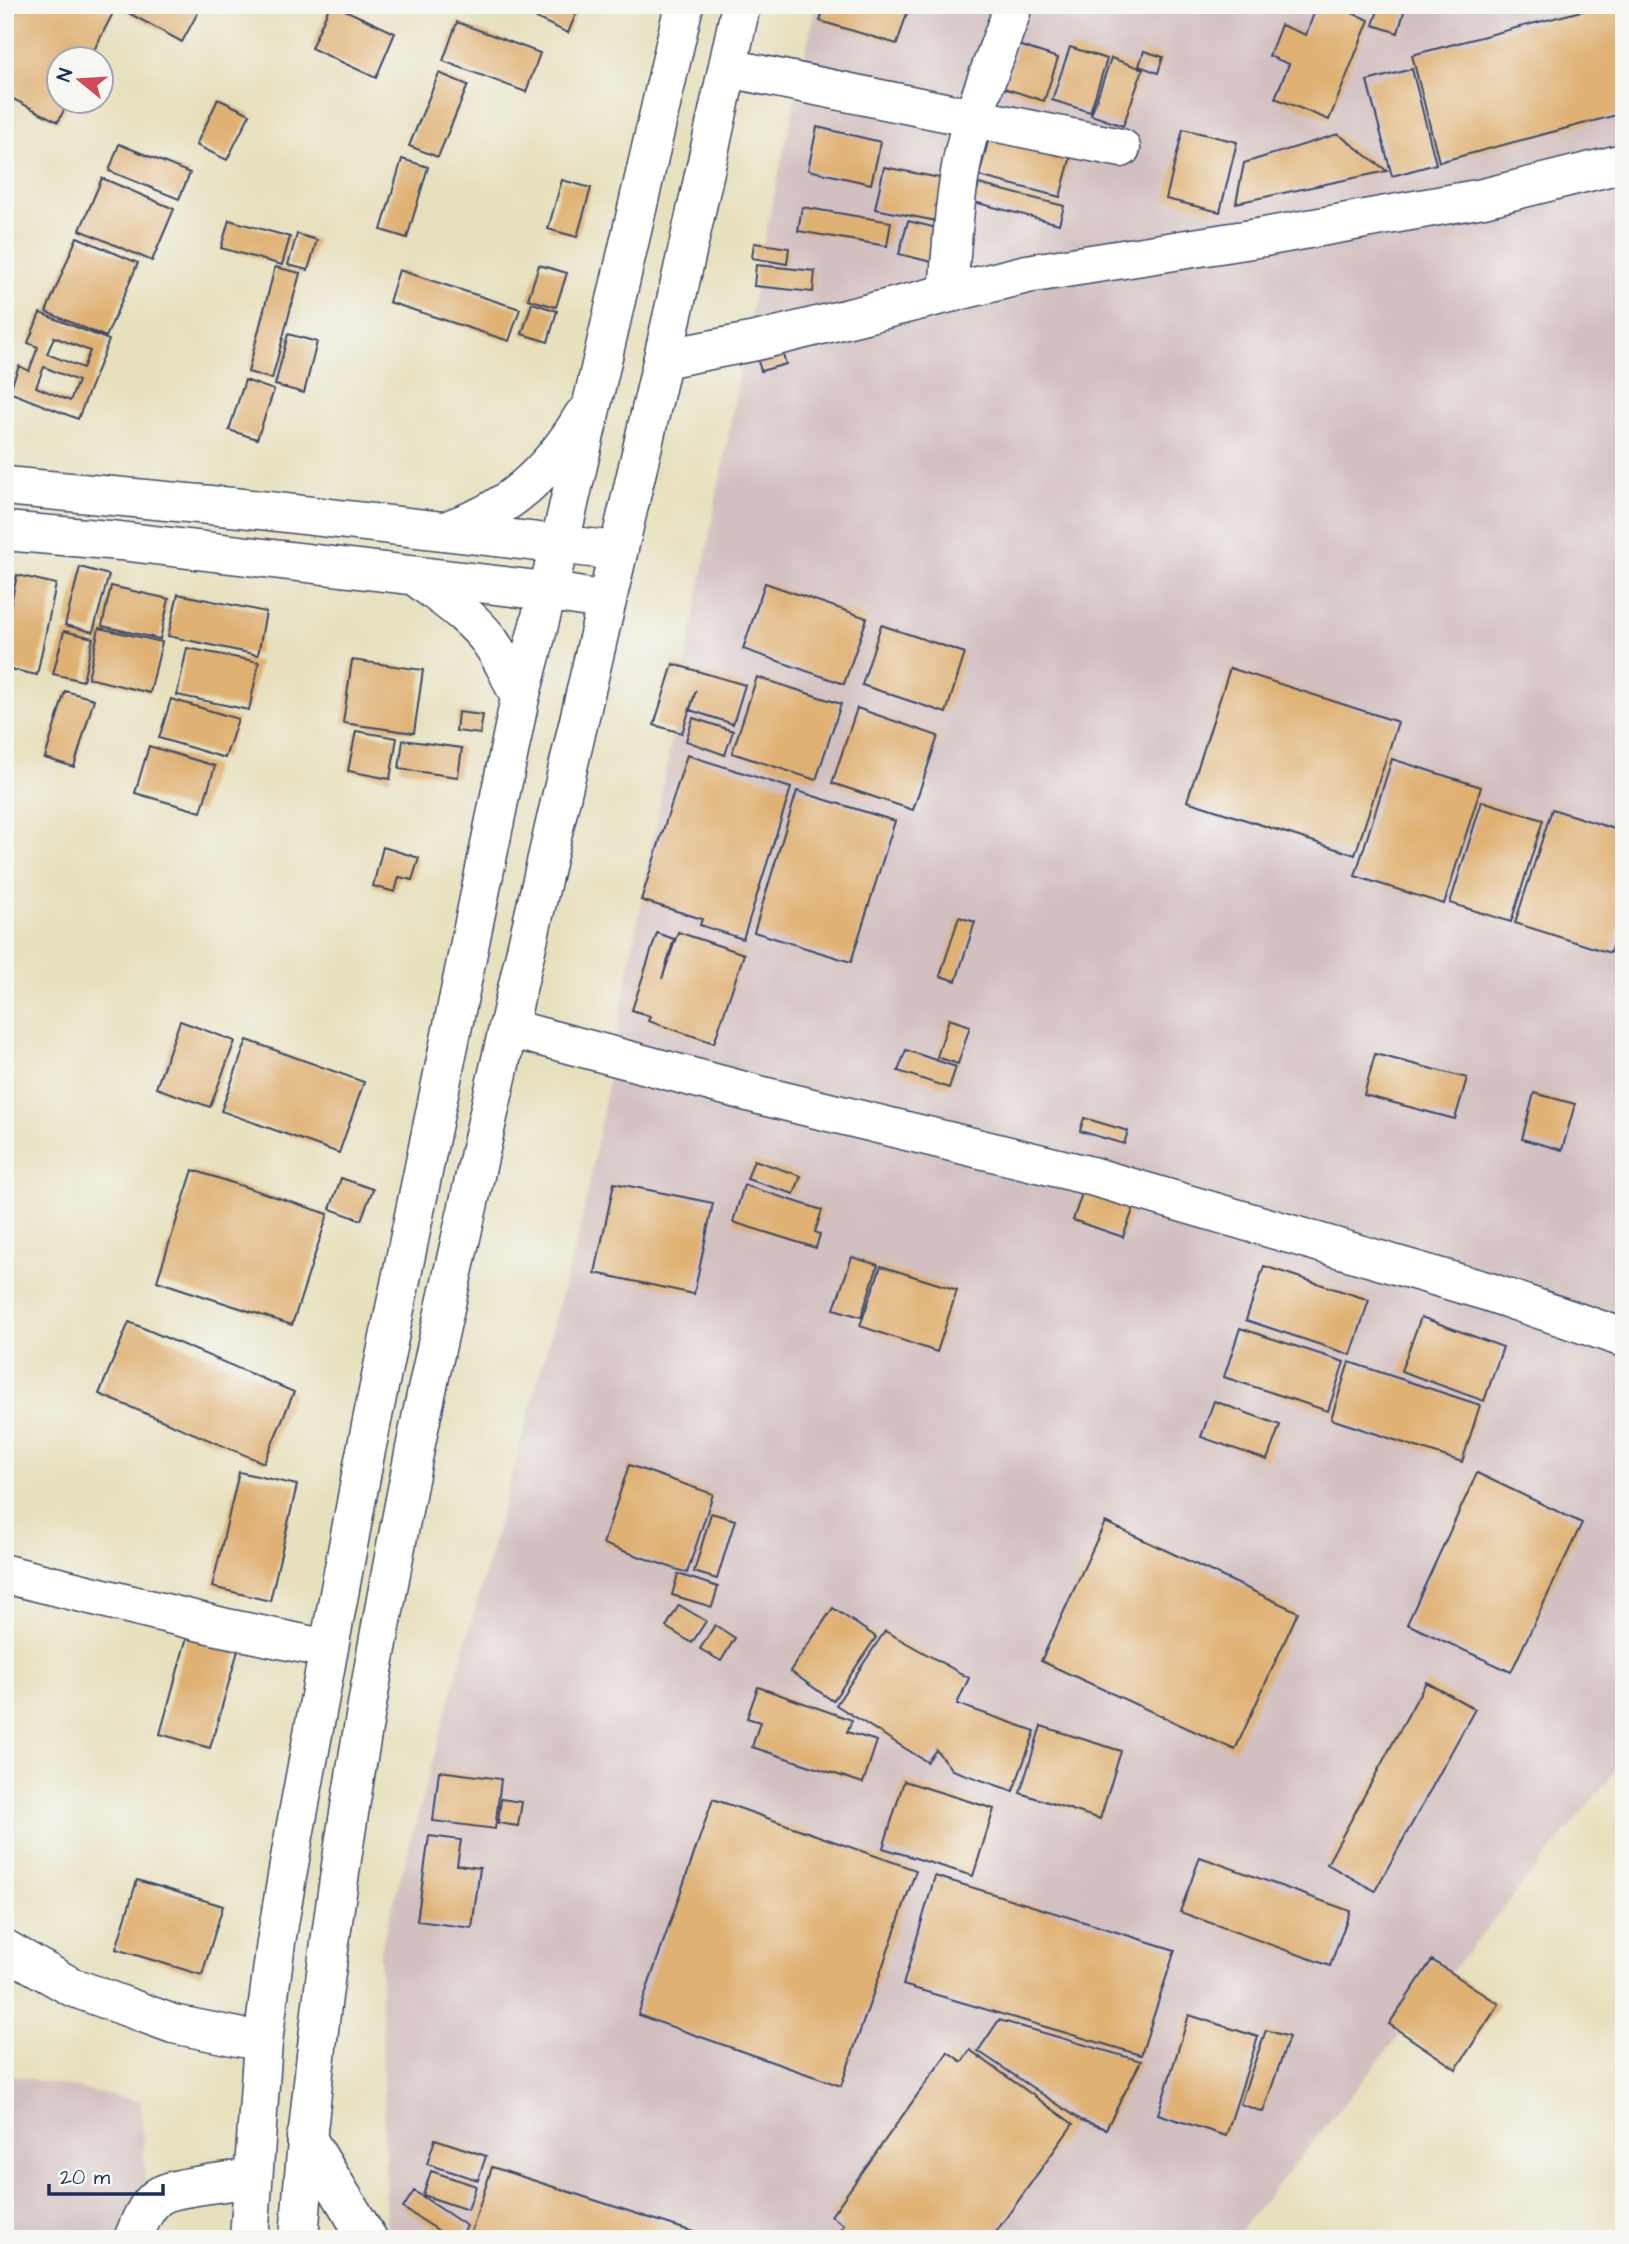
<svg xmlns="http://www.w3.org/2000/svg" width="1629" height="2244" viewBox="0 0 1629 2244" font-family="'Architects Daughter',sans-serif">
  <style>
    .industrial { fill: #d2bfbf }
    .building { fill: #dfb173; fill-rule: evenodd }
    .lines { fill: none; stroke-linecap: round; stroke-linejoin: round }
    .minor-casing { stroke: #3a4a6c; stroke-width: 41 }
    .highway-casing { stroke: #3a4a6c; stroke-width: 41 }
    .minor { stroke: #fff; stroke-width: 38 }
    .highway { stroke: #fff; stroke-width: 38 }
  </style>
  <rect width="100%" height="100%" fill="#f6f6f2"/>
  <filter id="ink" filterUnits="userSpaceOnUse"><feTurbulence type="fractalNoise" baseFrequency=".0143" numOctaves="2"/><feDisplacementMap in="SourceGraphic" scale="14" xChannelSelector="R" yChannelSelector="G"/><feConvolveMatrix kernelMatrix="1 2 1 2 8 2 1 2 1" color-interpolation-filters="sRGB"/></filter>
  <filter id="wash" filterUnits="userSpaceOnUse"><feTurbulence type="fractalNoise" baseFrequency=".00686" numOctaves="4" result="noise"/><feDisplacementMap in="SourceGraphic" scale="28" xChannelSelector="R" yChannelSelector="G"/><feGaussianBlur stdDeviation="1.57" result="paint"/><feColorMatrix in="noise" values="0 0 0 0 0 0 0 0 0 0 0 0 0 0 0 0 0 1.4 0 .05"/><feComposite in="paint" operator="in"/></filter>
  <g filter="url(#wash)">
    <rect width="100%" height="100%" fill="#e7e0bd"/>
    <path class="industrial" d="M816,5H1624V1761L1233,2239H387L380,1952L583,1217L765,236Z
      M5,2074L141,2101L148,2239H5Z"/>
    <g id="blocks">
      <path class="building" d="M5,5H97L113,13L89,60H60V102H68L58,122L5,95Z
        M114,5H202L182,42Z
        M330,5H334L395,33L376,78L311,48Z
        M508,5H580L568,33Z
        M825,5H882L907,13L897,44L820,21Z
        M1317,5H1333L1369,20L1329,120L1275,98L1289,64L1269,56L1281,25L1306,35Z
        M1380,5H1406L1398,33L1373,25Z
        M1604,5H1624V113L1439,162L1412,55Z
        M457,22L540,53L526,92L443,61Z
        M1018,45L1058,58L1044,101L1004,88Z
        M1070,47L1107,59L1090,112L1052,100Z
        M1144,51L1163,57L1158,73L1139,66Z
        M1111,58L1143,69L1123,126L1091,115Z
        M1412,69L1436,164L1392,176L1367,81Z
        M439,73L468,85L438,157L409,146Z
        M218,99L250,114L227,160L196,145Z
        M817,127L881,142L871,184L808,170Z
        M1183,129L1237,142L1220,212L1166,199Z
        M991,130L1072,152L1060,197L979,176Z
        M1338,134L1387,171L1236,203L1244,163Z
        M119,144L190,173L179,199L109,171Z
        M402,159L428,167L407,238L381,230Z
        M884,167L955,181L947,223L875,209Z
        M102,178L174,209L152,261L80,230Z
        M562,180L591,188L577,237L548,229Z
        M979,184L1064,206L1059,224L974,202Z
        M802,207L891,222L887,246L798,231Z
        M229,220L290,237L282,265L221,248Z
        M908,221L945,230L936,263L899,254Z
        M297,234L317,240L308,270L288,265Z
        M77,237L138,263L106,337L46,312Z
        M754,243L789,248L787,264L752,258Z
        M539,265L567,273L556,307L528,299Z
        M756,265L815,271L813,292L754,286Z
        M275,267L300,273L272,379L248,372Z
        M399,270L520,309L509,341L389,302Z
        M532,303L557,311L548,342L522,334Z
        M40,313L109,340L78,419L9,392L19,366L29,371L38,347L28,343ZM54,337L90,351L83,368L47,354ZM44,367L78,381L70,401L36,387Z
        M288,334L317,342L304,393L275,385Z
        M780,344L786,364L761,371L755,351Z
        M245,380L274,390L257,439L229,430Z
        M80,567L109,575L93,632L65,625Z
        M17,575L56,584L37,675L5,668V631Z
        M765,583L867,618L844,684L743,649Z
        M111,586L169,599L160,639L102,626Z
        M178,594L266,612L258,655L168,636Z
        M881,625L965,653L946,713L862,685Z
        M99,628L162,642L150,693L88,678Z
        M64,631L93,638L83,681L53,674Z
        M187,648L259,662L249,710L177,695Z
        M352,660L423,670L414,733L343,723Z
        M673,664L745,685L733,724L690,710L696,690L682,733L654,725Z
        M1230,668L1398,722L1355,855L1187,801Z
        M757,677L841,704L816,780L732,753Z
        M65,691L94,699L74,767L45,758Z
        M171,699L238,719L225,758L159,738Z
        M857,708L938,736L913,810L832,783Z
        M458,712L483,715L480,734L456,731Z
        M693,718L733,731L725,755L686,741Z
        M356,731L397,738L390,779L348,771Z
        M403,740L462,748L458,777L399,769Z
        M149,746L215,766L201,812L135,793Z
        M687,755L791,788L743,939L700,925L702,919L641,900Z
        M1392,759L1481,787L1444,904L1355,876Z
        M797,791L895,821L851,962L754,932Z
        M1482,801L1543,820L1511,922L1450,903Z
        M1552,809L1624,832V911L1610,953L1515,923Z
        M383,847L419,858L412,880L399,877L395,892L373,886Z
        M959,917L975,922L956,981L940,976Z
        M678,932L744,954L714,1043L648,1021L650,1016L632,1010L657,933L674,939L662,979Z
        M949,1019L970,1026L958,1064L937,1057Z
        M180,1021L235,1041L210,1107L156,1088Z
        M247,1040L364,1082L339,1153L221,1111Z
        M906,1050L956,1067L949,1088L898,1071Z
        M1375,1054L1467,1078L1455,1119L1364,1095Z
        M1534,1093L1575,1104L1562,1150L1522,1139Z
        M1084,1118L1128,1131L1124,1144L1080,1131Z
        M754,1160L801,1176L794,1194L747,1179Z
        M193,1170L328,1214L292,1325L157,1281Z
        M341,1178L373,1189L361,1220L330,1209Z
        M614,1183L713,1203L694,1294L595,1273Z
        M744,1185L822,1210L815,1232L820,1234L816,1248L733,1222Z
        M1083,1190L1134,1207L1123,1237L1073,1220Z
        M852,1257L878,1265L861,1317L834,1309Z
        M881,1266L957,1290L937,1352L860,1326Z
        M1264,1266L1369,1300L1351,1355L1246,1320Z
        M1421,1317L1503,1347L1484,1401L1401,1371Z
        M129,1322L294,1392L264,1463L99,1394Z
        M1240,1328L1344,1362L1328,1411L1224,1377Z
        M1349,1362L1480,1405L1462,1462L1331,1419Z
        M1214,1401L1280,1425L1267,1460L1201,1437Z
        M629,1465L713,1494L687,1573L603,1544Z
        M239,1472L297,1485L270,1601L212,1587Z
        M1477,1473L1582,1523L1511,1672L1407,1624Z
        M711,1513L735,1520L717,1579L694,1572Z
        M1105,1522L1298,1612L1235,1750L1041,1661Z
        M678,1574L718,1587L712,1607L672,1595Z
        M679,1605L706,1621L692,1643L666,1627Z
        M833,1608L876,1637L833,1701L790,1671Z
        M715,1625L735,1638L721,1661L700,1649Z
        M885,1631L969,1678L957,1704L1035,1731L1013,1791L952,1770L936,1750L927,1762L836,1705Z
        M188,1633L239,1647L210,1748L160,1734Z
        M1426,1682L1475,1709L1375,1891L1327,1864Z
        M758,1687L852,1720L847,1732L877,1741L863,1783L752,1747L760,1722L747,1718Z
        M1041,1726L1121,1751L1100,1819L1020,1793Z
        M439,1771L501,1779L495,1829L433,1821Z
        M904,1781L994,1809L973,1876L883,1848Z
        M501,1799L522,1802L518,1826L498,1823Z
        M713,1799L916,1870L841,2086L638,2015Z
        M429,1836L461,1840L457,1865L480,1868L472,1928L417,1921Z
        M1200,1857L1350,1911L1330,1966L1180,1912Z
        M935,1876L1175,1950L1141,2055L903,1985Z
        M137,1880L223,1906L202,1975L116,1949Z
        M1432,1960L1499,2004L1456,2069L1389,2024Z
        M1189,2015L1258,2037L1226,2136L1158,2114Z
        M999,2020L1141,2061L1106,2129L1081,2120L978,2051Z
        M1266,2030L1289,2037L1263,2112L1240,2104Z
        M970,2050L1073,2124L991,2239H835L844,2225L831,2216L948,2052L962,2062Z
        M435,2139L486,2156L478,2180L427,2164Z
        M492,2167L712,2238V2239H469Z
        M431,2171L476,2186L468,2210L423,2195Z
        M414,2191L467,2226L459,2239H452L403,2208Z"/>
    </g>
  </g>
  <g filter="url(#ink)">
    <use href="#blocks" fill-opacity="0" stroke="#3a4a6c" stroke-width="2"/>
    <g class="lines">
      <g class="minor-casing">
        <path id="minor" d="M728,68L1121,148
          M948,292C952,246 954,198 964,152C975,105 995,59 1011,13
          M663,359L756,341L1027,274L1264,237L1483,198L1624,163
          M5,486L242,508L617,551
          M5,531L120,541L546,591L607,601
          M508,1028L763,1096L1091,1176L1489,1292L1624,1338
          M5,1574L222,1627L328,1649
          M5,1949L72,1987L97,1996L173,2024L263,2042
          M306,2137L368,2239
          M133,2239C139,2224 145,2206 159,2196C172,2187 233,2181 252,2178"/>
      </g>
      <g class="highway-casing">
        <path id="highway" d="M446,531C462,524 481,518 496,508C532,487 562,452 583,416
          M415,576C440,596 469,614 489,640C502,658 511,678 520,698
          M249,2239L263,2042L276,1942L293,1841L364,1460L520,698L560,543L684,5
          M299,2239C317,1981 361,1722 411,1469C429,1375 451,1282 472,1189C559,794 657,401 741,5"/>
      </g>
      <use href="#minor" class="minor"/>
      <use href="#highway" class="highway"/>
    </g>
  </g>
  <rect width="1629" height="2244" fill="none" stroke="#f6f6f2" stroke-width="28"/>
  <g transform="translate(80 80) rotate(288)"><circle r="33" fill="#f6f6f2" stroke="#9ea6b7" stroke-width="2"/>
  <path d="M0-5L12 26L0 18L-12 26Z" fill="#d1495b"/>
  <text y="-10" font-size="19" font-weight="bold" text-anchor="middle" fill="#1b2f5e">N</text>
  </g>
  <path d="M49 2184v10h114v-10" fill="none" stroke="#1b2f5e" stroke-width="3.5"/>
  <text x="60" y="2184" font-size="21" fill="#1b2f5e" stroke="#f6f6f2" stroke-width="5" paint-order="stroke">20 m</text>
</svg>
